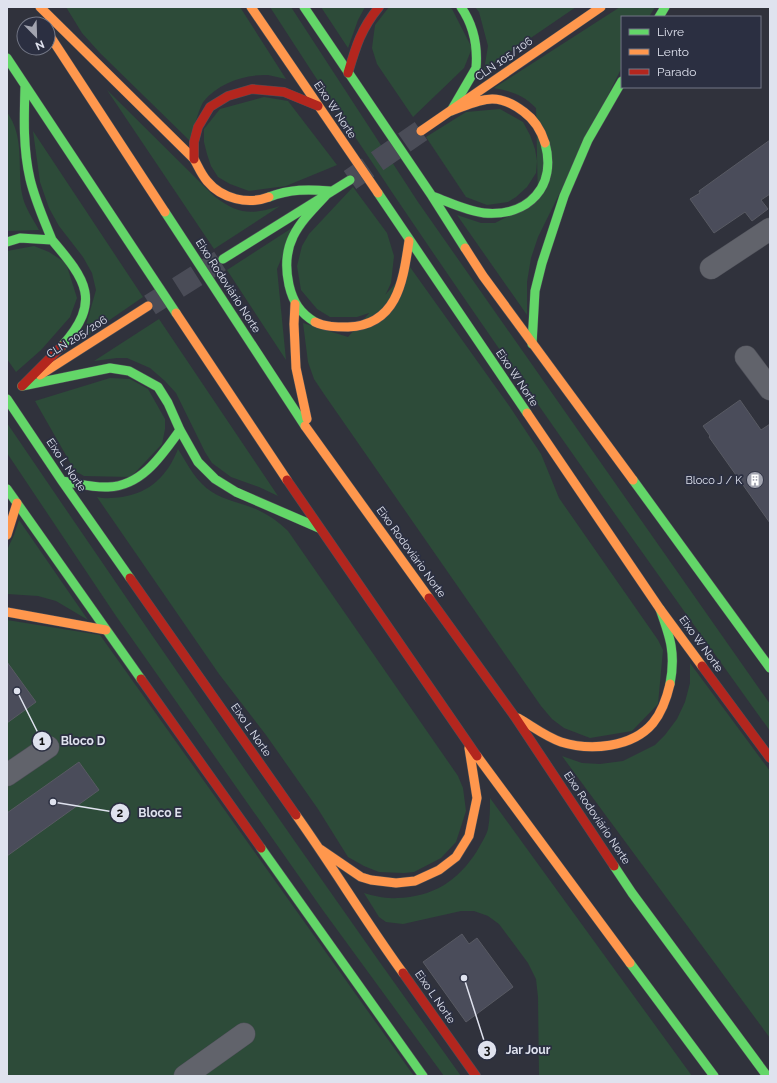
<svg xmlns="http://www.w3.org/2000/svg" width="777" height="1083" viewBox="0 0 777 1083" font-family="Raleway,sans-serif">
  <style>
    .green { fill: #2d4b39 }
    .building { fill: #4a4c5a; stroke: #585a63 }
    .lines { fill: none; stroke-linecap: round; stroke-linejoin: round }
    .secondary-tunnel { stroke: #4a4c57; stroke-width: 22; stroke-dasharray: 22 11; stroke-linecap: butt }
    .street-casing { stroke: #4d4f57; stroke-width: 23 }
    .fast-casing { stroke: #4d4f57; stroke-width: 10 }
    .slow-casing { stroke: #4d4f57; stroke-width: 10 }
    .jam-casing { stroke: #4d4f57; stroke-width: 10 }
    .street { stroke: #61636b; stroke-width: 22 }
    .fast { stroke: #63d668; stroke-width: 9 }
    .slow { stroke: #ff974d; stroke-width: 9 }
    .jam { stroke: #b3261e; stroke-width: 9 }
    .labels { text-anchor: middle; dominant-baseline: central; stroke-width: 3.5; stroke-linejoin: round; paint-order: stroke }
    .street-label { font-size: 11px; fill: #dfe2ee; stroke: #2b2f41 }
    .poi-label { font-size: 11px; fill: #dfe2ee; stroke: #2b2f41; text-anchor: end }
    .leader { fill: none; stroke: #dfe2ee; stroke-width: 1.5 }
    .callout-dot { fill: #dfe2ee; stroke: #2b2f41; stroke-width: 1.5 }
    .mark-label { font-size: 12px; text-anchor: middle; font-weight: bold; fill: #111 }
    .callout-label { font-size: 12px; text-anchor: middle; font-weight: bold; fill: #dfe2ee; stroke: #2b2f41; stroke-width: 3.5; stroke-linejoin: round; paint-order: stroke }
  </style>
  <rect width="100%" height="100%" fill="#30323c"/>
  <path class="green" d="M66,7H240L286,79C280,78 274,76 268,75C246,74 218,83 204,101C199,107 193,132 190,141L100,53L82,33Z
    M270,7H291L418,202L770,704V731C599,493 429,254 270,7Z
    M321,7H365L358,20L348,48Z
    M389,7H449L452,9L472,48L464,68L413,117L377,64L372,48L375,25Z
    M475,7H576L484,70L488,46L479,12Z
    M620,7H655L649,17H622V67L538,237L531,258L527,282V315L457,215L481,223H495L538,201L536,108C522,94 513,92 494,88Z
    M107,90L214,196C239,215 251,215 280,206L214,249Z
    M264,97L288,101L337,165L286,186L249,191L230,184L218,177L211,166L207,154L204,142V129L220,109Z
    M500,109L523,122L530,135L535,149L537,161L536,173L527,187L516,197L508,202L487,205L466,197L426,137L466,112Z
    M7,112C25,138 17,165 22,194C24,206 33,219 39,230L7,231Z
    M33,131L143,297L82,339L96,290L92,273L83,257L59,226L49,208L40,182Z
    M353,187L387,233L394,256L391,283L382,302L372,312L357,317H330L317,309L301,290L297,266L302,246L309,234Z
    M295,226L277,269L286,360L227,270Z
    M34,246L49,252L66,263L77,298L70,317L41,350L16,372L7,359V251Z
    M410,267L510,407L541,454L559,498L658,640L663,650L658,704L632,731L590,738L564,728L552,719L541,706L324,394L314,379L308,362L303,323L348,337Z
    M159,319L278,496L259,487L231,477L212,463L205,452L176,393L165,381L150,368L127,358H117L94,361Z
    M110,378L130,379L148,389L165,419V429L162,444L131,477L84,476L75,471L35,401Z
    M7,423C156,642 306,860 461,1076H444L322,909L116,616L7,453Z
    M178,449C188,465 196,482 212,492C226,501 243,503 258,510C269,515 279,522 288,531L458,776L463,788L466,811L456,842L441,858L414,872L404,873L379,872L364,866L348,857L318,809L266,735L219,674L97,497C105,499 113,498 122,497C150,493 168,475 178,449Z
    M19,520L88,620L56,601L38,596L7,594V550L14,535Z
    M7,620L100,635L414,1076H7Z
    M690,663L770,771V1038L562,756L582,763L600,764L623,761L655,745L665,735L677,719L685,702L690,683Z
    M490,798L692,1076H539L538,997L536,979L528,963L499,924L488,916L474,911H461L403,924L386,922L379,917L364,893C374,896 386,899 397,898C433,897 458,881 477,851C481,844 486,836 488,829C490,819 490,808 490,798Z"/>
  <path class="building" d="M770,140V194L761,200L768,209L752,221L745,212L714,233L690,199L700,193L699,191Z
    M740,400L761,430L770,424V523L709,437L710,436L703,426Z
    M7,662L36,702L7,723Z
    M79,762L99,790L7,856V813Z
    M462,934L469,944L477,938L513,987L466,1022L423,962Z"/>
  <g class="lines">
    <path class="secondary-tunnel" d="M350,180L421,131
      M150,305L220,261"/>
    <g class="street-casing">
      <path id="street" d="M711,268L770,229
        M746,357L770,389
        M7,775L48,747
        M185,1076L244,1034"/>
    </g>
    <g class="fast-casing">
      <path id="fast" d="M304,7L432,196L465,248
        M659,17L665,7
        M7,58L176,313
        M25,87C24,118 23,149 30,179C35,200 44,220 52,240
        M451,111L476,68C478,45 474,26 461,7
        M378,193L527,413
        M432,196C449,202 466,211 484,213C529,217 557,186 545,143
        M269,197C290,189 308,189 330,191
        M165,212L305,426
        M7,242L20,238L52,240C86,280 102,301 62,346
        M223,259L350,180
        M315,322C300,313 293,302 289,285C279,240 302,221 330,191
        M532,344L535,291L542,263L564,196L588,140L622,81
        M22,386L110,368L129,371L158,387L168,403L180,430L198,462L215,479L236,492L319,528
        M7,399L62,481L130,578
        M633,480L770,668
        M62,481C77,483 93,488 108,487C142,486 162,455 180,430
        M7,489L141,679
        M660,609C670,637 676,653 670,684
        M261,848L423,1076
        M614,866L632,893L767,1076
        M630,963L714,1076"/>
    </g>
    <g class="slow-casing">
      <path id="slow" d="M40,7L194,159C198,166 201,174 207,181C222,199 248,205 269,197
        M251,7L378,193
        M48,33L165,212
        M451,111C481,100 496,90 524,112C535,120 541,130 545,143
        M421,131L601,7
        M465,248L483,276L633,480
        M295,304L294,324L296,368L307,419
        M176,313L287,480
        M315,322C325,327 337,327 348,327C398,325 403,280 409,241
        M40,375L148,306
        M527,413L660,609L702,666
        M305,426L429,598
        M7,535L17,503
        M7,612L106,630
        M518,718C532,726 546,737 561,742C590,751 632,748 653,723C662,712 667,697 670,684
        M477,756L630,963
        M296,815C333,867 366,922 403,973
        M320,849L361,877L371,880L396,883L415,881L439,870L456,857L469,836L477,798L469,748"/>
    </g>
    <g class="jam-casing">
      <path id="jam" d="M348,73C356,46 361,29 379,7
        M194,159V142L198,127L210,107L228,96L252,89L284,92L318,106
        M22,386L62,346
        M287,480L477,756
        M130,578L296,815
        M429,598L515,717L614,866
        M702,666L770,758
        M141,679L261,848
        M403,973L476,1076"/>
    </g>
    <use href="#street" class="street"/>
    <use href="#fast" class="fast"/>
    <use href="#slow" class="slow"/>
    <use href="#jam" class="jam"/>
  </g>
  <defs>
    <g id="building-disc" transform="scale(0.9)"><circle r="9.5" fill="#a2a4b0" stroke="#2b2f41"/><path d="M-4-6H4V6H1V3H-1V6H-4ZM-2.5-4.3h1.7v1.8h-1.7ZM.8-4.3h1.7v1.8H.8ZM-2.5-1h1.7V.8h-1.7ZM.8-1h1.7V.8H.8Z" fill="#fff"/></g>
  </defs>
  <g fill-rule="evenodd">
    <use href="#building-disc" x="755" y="480"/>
  </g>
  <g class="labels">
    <g class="street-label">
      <text transform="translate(504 59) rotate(-35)">CLN 105/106</text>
      <text transform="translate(335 110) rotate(56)">Eixo W Norte</text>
      <text transform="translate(228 286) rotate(57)">Eixo Rodoviário Norte</text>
      <text transform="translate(77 337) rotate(-32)">CLN 205/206</text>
      <text transform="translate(517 378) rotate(56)">Eixo W Norte</text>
      <text transform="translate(66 465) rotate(56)">Eixo L Norte</text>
      <text transform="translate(411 552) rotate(54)">Eixo Rodoviário Norte</text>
      <text transform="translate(701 644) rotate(54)">Eixo W Norte</text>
      <text transform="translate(251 730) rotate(55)">Eixo L Norte</text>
      <text transform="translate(597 818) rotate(56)">Eixo Rodoviário Norte</text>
      <text transform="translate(435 997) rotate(55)">Eixo L Norte</text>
    </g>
    <g class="poi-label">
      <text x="742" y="480">Bloco J / K</text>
    </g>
  </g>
  <path class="leader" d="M17 691L42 741M53 802L120 813M464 978L487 1050"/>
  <g class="callout-dot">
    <circle cx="17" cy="691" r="4"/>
    <circle cx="53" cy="802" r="4"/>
    <circle cx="464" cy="978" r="4"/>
    <circle cx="42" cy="741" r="10"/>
    <circle cx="120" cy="813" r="10"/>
    <circle cx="487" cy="1050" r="10"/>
  </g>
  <g class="mark-label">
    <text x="42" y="745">1</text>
    <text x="120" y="817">2</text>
    <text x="487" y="1054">3</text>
  </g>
  <g class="callout-label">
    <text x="83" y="745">Bloco D</text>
    <text x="160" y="817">Bloco E</text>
    <text x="528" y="1054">Jar Jour</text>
  </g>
  <rect width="777" height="1083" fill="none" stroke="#dfe2ee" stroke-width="16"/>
  <rect x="621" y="16" width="140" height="72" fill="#2b2f41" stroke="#737786"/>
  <rect x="629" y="29" width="20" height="6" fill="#63d668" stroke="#737786"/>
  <text x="657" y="36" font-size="12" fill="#dfe2ee">Livre</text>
  <rect x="629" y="49" width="20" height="6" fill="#ff974d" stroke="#737786"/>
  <text x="657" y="56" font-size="12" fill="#dfe2ee">Lento</text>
  <rect x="629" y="69" width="20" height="6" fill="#b3261e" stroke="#737786"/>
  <text x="657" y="76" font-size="12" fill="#dfe2ee">Parado</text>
  <g transform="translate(36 36) rotate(157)"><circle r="19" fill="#2b2f41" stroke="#737786"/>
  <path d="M0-3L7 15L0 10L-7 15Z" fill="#a2a4b0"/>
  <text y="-6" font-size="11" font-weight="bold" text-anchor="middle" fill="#dfe2ee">N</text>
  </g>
</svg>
